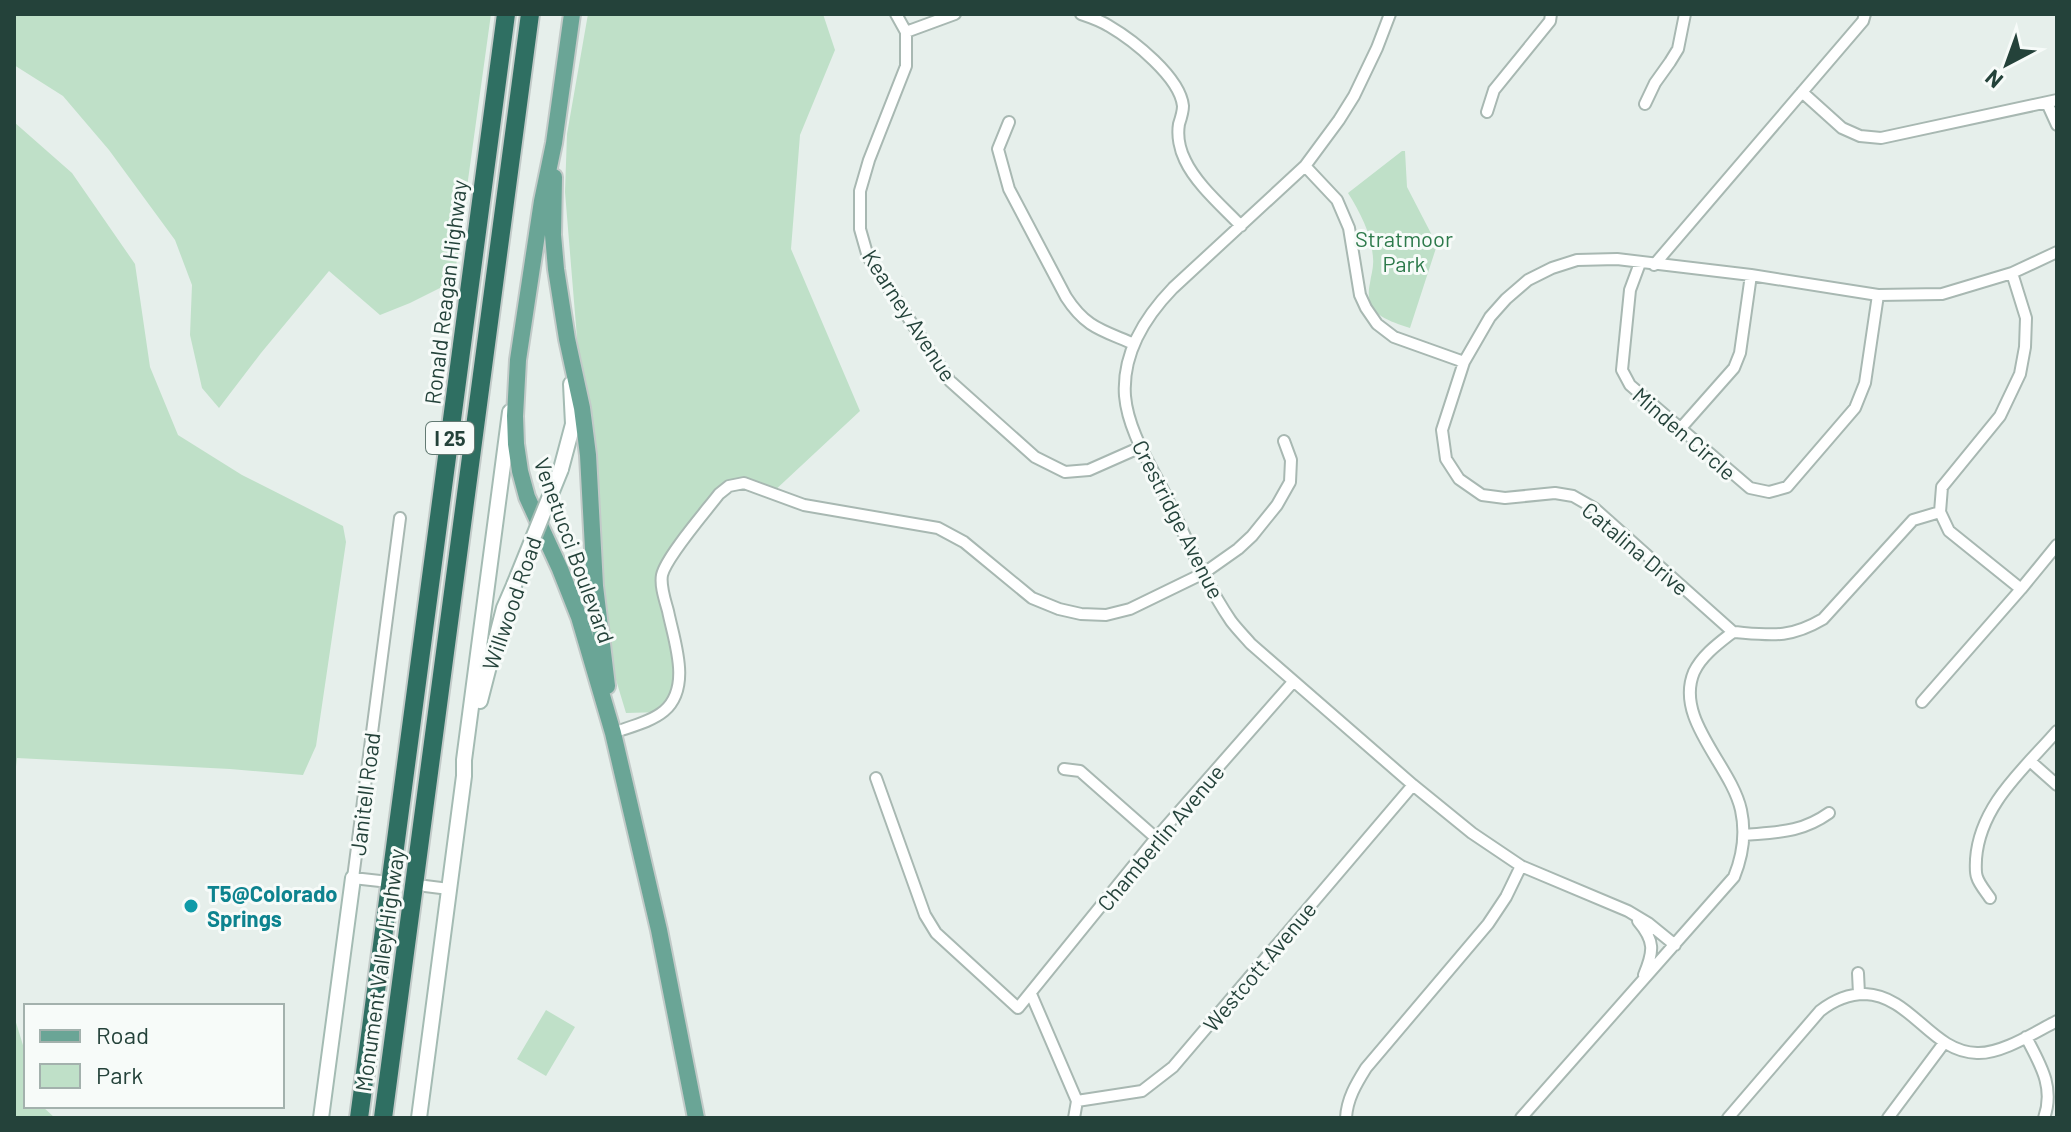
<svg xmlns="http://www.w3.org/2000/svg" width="2071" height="1132" viewBox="0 0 2071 1132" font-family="Barlow,sans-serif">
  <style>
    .green { fill: #bfe0c8 }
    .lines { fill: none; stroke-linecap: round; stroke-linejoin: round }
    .street-casing { stroke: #a8b8b2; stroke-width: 14 }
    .secondary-casing { stroke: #a4bbb3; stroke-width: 18 }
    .primary-casing { stroke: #c2cac8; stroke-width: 20 }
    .highway-casing { stroke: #c2cac8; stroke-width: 22 }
    .street { stroke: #fff; stroke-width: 10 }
    .secondary { stroke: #fff; stroke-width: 14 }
    .primary { stroke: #6aa596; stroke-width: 16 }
    .highway { stroke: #2f6f62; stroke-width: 18 }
    .secondary-bridge-casing { stroke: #a4bbb3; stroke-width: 18; stroke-linecap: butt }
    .secondary-bridge { stroke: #fff; stroke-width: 14 }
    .culture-dot { fill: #0f9aa8; stroke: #f7fbf9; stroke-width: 3 }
    .labels { text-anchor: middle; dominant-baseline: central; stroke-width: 6; stroke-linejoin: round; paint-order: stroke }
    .shield { fill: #f7fbf9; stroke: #637a73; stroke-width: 2 }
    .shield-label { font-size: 20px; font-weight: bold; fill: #24423a }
    .park-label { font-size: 22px; fill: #2d7a4b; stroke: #f7fbf9 }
    .street-label { font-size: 22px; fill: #24423a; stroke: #f7fbf9 }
    .culture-label { font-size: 22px; font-weight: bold; fill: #0d838f; stroke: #f7fbf9; text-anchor: start }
  </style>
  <rect width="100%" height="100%" fill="#e6efeb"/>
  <path class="green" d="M14,14H491L454,281L410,303L380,315L329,271L261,353L219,408L202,388L190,335L192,285L175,240L109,150L63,96L14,65Z
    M588,14H823L835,50L800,135L791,249L860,411L772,493L744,483L719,494L670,559L663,588L679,673L663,712L626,713L601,630L565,192L567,134Z
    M14,122L72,173L135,264L150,367L178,435L242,475L343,526L346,542L316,746L303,775L230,769L17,758L14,784Z
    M1402,151H1405L1407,187L1437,245L1410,328C1387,320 1363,314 1370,283C1371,275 1374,267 1373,258C1372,235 1360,212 1348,193Z
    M546,1010L575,1027L546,1076L517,1059Z
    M14,1016L26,1055V1106H42L55,1118H14Z"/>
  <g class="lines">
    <g class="street-casing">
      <path id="street" d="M896,14L906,32V66L869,160L860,191V229L868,257L950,381L1035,457L1065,472L1089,470L1141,447
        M1081,14C1090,17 1101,21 1109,26C1133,40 1180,77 1183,106C1183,112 1181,118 1179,124C1177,136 1180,150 1185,160C1196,184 1223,207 1241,226
        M1390,14L1377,48L1354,96L1339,120L1305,166L1173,288C1145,317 1122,354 1125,396C1128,430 1149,462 1164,492C1184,533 1205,583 1231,621C1237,629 1245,637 1251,644L1413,785L1472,833L1521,866L1628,911L1648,923L1675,945
        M906,32L955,14
        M1802,92L1842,128L1860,136L1881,138L2057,100
        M2047,103L2057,125
        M1645,104L1655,83L1670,62L1678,49L1685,14
        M1487,112L1494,90L1550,21L1551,14
        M1009,122L998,149L1009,189L1066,297C1086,328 1102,330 1134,344
        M1305,166L1337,200L1349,228L1360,295L1366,308L1377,324L1394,337L1464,362
        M1640,263L1630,290L1622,370L1630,385L1750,488L1769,492L1787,487L1855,408L1865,383L1878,295
        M1654,265L1863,21L1865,14
        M2012,273L2026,318L2025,347L2020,374L2000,416L1942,487L1940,512L1949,531L2021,589
        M1680,429L1734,368L1740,353L1751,275
        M1733,632L1594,508L1573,496L1555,493L1505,498L1482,495L1459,479L1446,459L1442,430L1464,362L1490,317L1506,299L1528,280L1552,268L1577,260L1617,259L1751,275L1878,295L1942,294L2012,273L2057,252
        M1733,632C1771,635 1789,639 1823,619L1913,520L1940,512
        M1922,702L2021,589L2057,545
        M613,733C629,727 651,722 664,711C692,687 674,641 668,611C665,600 660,586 662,575C666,557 706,511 719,494L729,486L744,483L804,505L938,528L964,542L1032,598L1059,609L1081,614L1106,615L1130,609L1204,573L1238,549L1252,536L1277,505L1290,482L1291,460L1284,441
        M2030,761L2057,785
        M1064,769L1080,771L1156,838
        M876,778L925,915L936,933L1018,1008L1156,838L1293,682
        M1744,835C1777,832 1801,833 1829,813
        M380,881L353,878L400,518
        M425,886L449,889
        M1990,898C1986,892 1979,884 1977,877C1975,872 1976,864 1976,859C1980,805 2024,769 2057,731
        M1638,921C1655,941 1654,951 1644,975
        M1858,973L1859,994
        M1031,994L1077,1101L1074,1118
        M2026,1037C2040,1064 2055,1087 2044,1118
        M1077,1101L1142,1091L1173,1067L1413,785
        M1346,1118C1347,1099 1356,1084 1366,1068L1488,924L1506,897L1521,866
        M1521,1118L1734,877C1743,855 1746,833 1741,810C1731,765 1674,719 1694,672C1702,655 1719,643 1733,632
        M1728,1118L1820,1011C1834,1000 1848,994 1865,994C1912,996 1931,1052 1977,1053C2002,1054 2035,1032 2057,1021
        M1888,1118L1944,1043"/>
    </g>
    <g class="secondary-casing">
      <path id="secondary" d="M561,469L573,424L571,384
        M480,701L504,608L514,585
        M321,1118L353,878
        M419,1118L464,776V760L510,412"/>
    </g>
    <g class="primary-casing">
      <path id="primary" d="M572,14L554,143L542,201L518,360L515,416L516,444L520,471L527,497L560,569L579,617L613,733L659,930L696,1118
        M554,177L553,235L556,269L567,339L582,408L588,455L595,586L607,686"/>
    </g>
    <g class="highway-casing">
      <path id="highway" d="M359,1118L506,14
        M383,1118L530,14"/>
    </g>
    <use href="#street" class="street"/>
    <use href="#secondary" class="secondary"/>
    <use href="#primary" class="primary"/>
    <use href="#highway" class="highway"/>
    <g class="secondary-bridge-casing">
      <path id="secondary-bridge" d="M514,585L561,469"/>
    </g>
    <use href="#secondary-bridge" class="secondary-bridge"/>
  </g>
  <circle class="culture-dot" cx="191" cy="906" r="8"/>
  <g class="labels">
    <rect class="shield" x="426" y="422" width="48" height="32" rx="6"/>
    <g class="shield-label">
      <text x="450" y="438">I 25</text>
    </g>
    <g class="park-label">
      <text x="1404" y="238">Stratmoor<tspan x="1404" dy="25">Park</tspan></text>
    </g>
    <g class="street-label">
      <text transform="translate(445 292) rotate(-83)">Ronald Reagan Highway</text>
      <text transform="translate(910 315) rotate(57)">Kearney Avenue</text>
      <text transform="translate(1685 433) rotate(41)">Minden Circle</text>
      <text transform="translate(1179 519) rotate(63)">Crestridge Avenue</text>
      <text transform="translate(1636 548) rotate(40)">Catalina Drive</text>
      <text transform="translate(575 550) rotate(70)">Venetucci Boulevard</text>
      <text transform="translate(511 603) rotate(-71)">Willwood Road</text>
      <text transform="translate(364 794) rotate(-83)">Janitell Road</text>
      <text transform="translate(1160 837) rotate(-50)">Chamberlin Avenue</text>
      <text transform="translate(1259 966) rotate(-50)">Westcott Avenue</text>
      <text transform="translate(379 970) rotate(-82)">Monument Valley Highway</text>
    </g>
    <g class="culture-label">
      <text x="207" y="893">T5@Colorado<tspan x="207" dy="25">Springs</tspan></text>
    </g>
  </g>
  <rect width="2071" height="1132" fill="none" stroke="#24423a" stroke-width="32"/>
  <rect x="24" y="1004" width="260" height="104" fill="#f7fbf9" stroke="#a3b1ad" stroke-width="2"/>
  <rect x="40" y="1030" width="40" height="12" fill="#6aa596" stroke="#a3b1ad" stroke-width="2"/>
  <text x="96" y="1044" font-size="24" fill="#24423a">Road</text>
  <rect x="40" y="1064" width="40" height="24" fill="#bfe0c8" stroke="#a3b1ad" stroke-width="2"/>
  <text x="96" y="1084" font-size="24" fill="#24423a">Park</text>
  <g transform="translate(2007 64) rotate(221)" stroke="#f7fbf9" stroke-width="6" paint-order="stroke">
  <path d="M0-6L14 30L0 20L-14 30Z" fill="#24423a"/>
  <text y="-12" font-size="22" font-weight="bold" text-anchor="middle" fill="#24423a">N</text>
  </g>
</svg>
